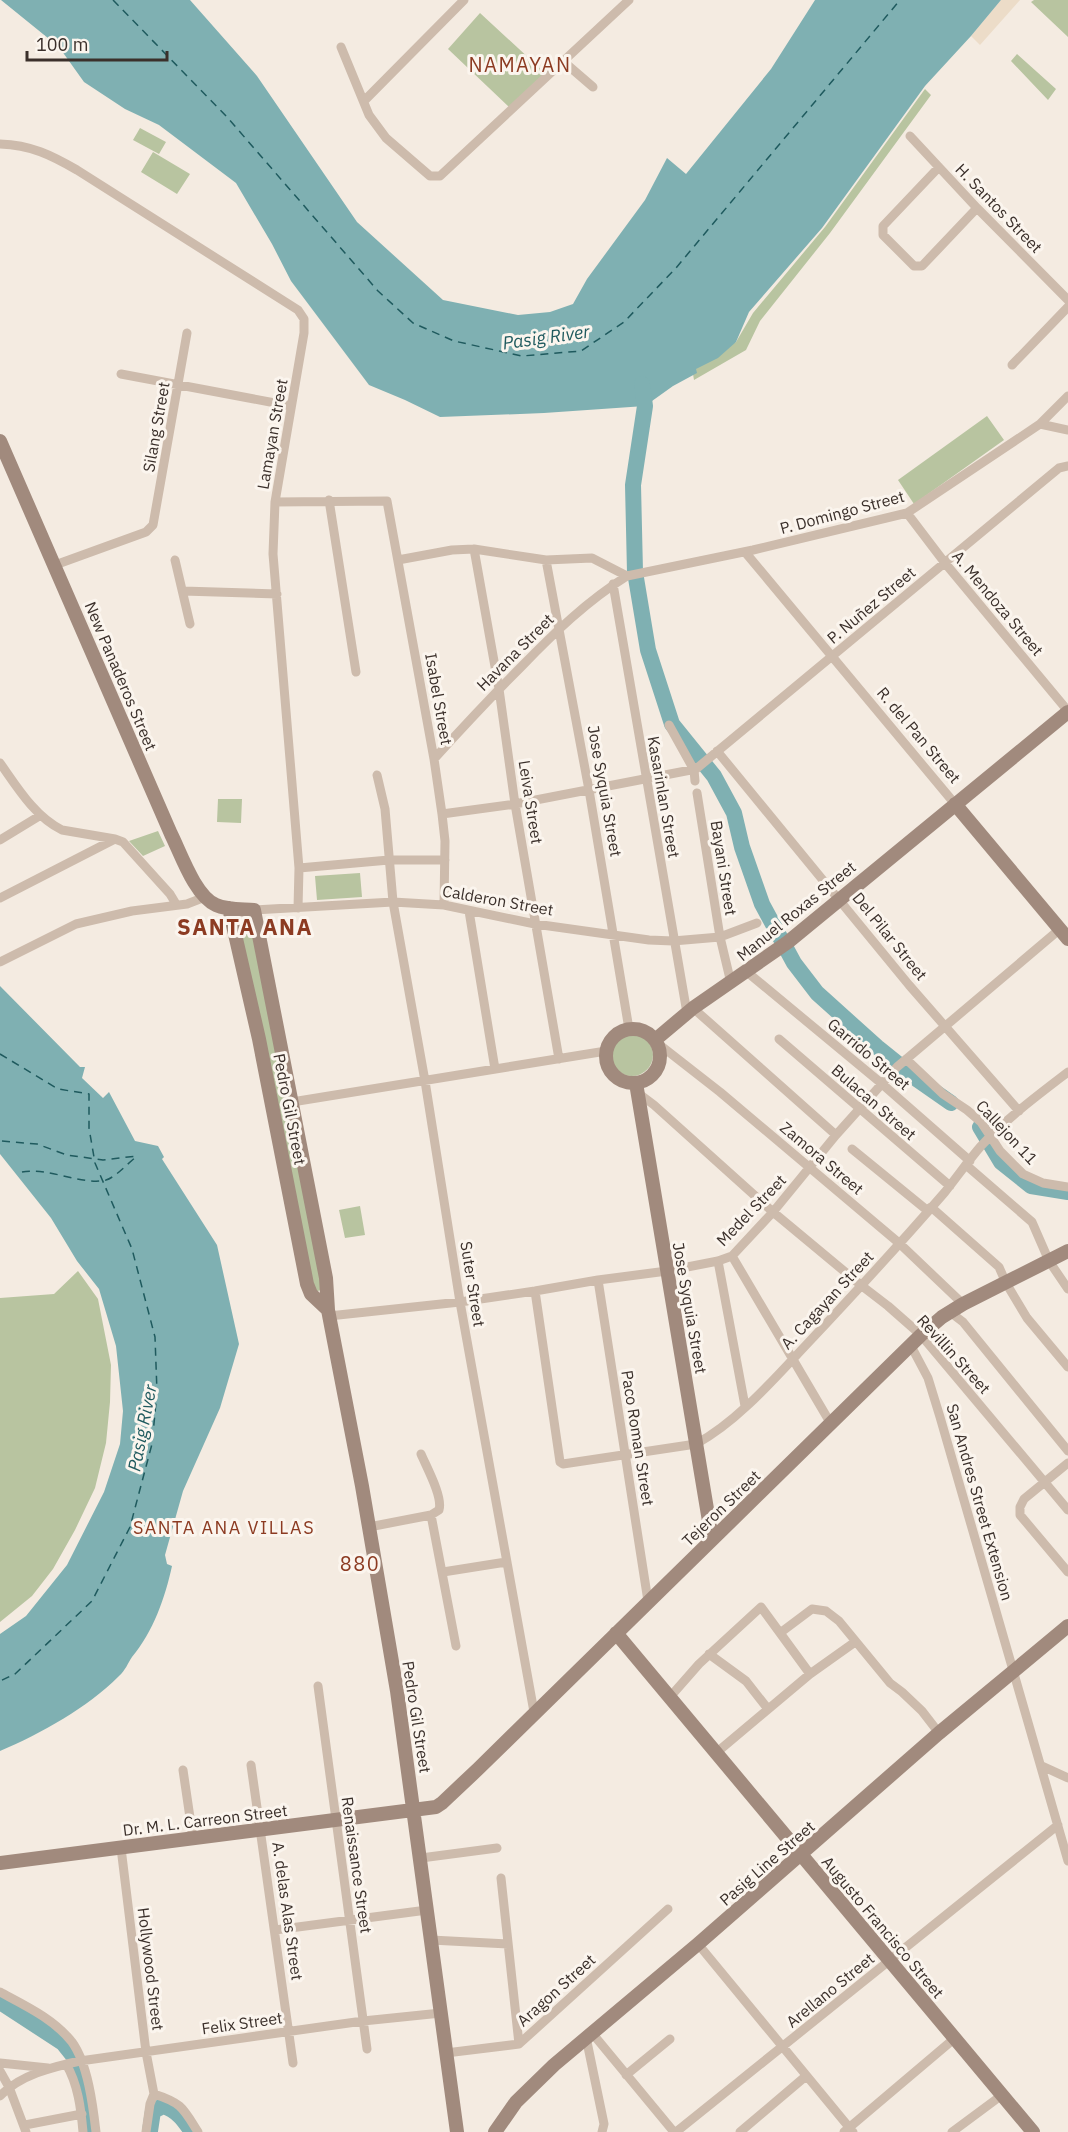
<svg xmlns="http://www.w3.org/2000/svg" width="1068" height="2132" viewBox="0 0 1068 2132" font-family="'IBM Plex Sans',sans-serif">
  <style>
    .green { fill: #b8c4a0 }
    .plaza { fill: #ecdcc8 }
    .water { fill: #7fb0b2 }
    .lines { fill: none; stroke-linecap: round; stroke-linejoin: round }
    .river { stroke: #7fb0b2; stroke-width: 16 }
    .ferry { stroke: #1f5a5e; stroke-width: 1.5; stroke-dasharray: 8 6; stroke-linecap: butt }
    .street { stroke: #cdbbac; stroke-width: 9 }
    .secondary { stroke: #a18a7d; stroke-width: 14 }
    .labels { text-anchor: middle; dominant-baseline: central; stroke-width: 6; stroke-linejoin: round; paint-order: stroke }
    .street-label { font-size: 16px; fill: #3b302b; stroke: #fbf5ee }
    .water-label { font-size: 18px; font-style: italic; fill: #1f5a5e; stroke: #fbf5ee }
    .neighbourhood-label { font-size: 18px; letter-spacing: 1.5px; fill: #8c3b22; stroke: #fbf5ee }
    .quarter-label { font-size: 20px; letter-spacing: 1.5px; fill: #8c3b22; stroke: #fbf5ee }
    .district-label { font-size: 22px; font-weight: bold; letter-spacing: 1.5px; fill: #8c3b22; stroke: #fbf5ee }
  </style>
  <rect width="100%" height="100%" fill="#f4ebe1"/>
  <path class="green" d="M1034,0H1068V37L1031,2Z
    M480,13L545,73L509,107L448,49Z
    M1017,54L1056,89L1048,100L1011,61Z
    M925,89L931,95L830,233L760,321L746,350L694,380L692,368L736,342L753,313L825,227Z
    M140,128L166,142L159,154L133,140Z
    M153,152L190,174L177,194L141,172Z
    M987,416L1004,440L914,504L898,480Z
    M218,799H242L241,823L217,822Z
    M158,831L165,846L143,856L129,841Z
    M360,873L362,897L317,900L315,876Z
    M247,931H251L254,935L323,1289L318,1291H314L242,937Z
    M611 1055a21 21 0 1 1 42 0a21 21 0 1 1-42 0Z
    M360,1206L365,1235L345,1238L339,1210Z
    M78,1271L98,1299L111,1365L110,1402L106,1443L95,1488L75,1530L53,1569L32,1596L0,1622V1298L54,1294Z"/>
  <path class="plaza" d="M1001,0H1020L980,45L971,36Z"/>
  <path class="water" d="M1,0H190L257,76L357,222L443,300L518,315L550,312L573,304L587,279L645,200L667,158L686,174L771,69L815,0H1001L971,36L925,86L822,228L749,312L736,342L718,358L696,369L697,373L673,386L645,406L544,413L440,417L405,400L369,385L291,281L272,244L236,183L159,125L125,109L84,82L59,47Z
    M0,986L80,1067H85L82,1078L103,1098L109,1092L135,1141L158,1146L164,1157L162,1159L217,1245L239,1344L220,1408L183,1491L165,1555L167,1564L172,1566C165,1598 153,1632 132,1657C128,1663 125,1671 119,1676C87,1708 42,1733 0,1751V1634L26,1616L67,1565L104,1492L120,1444L123,1411L116,1346L99,1289L77,1261L51,1218L0,1154Z"/>
  <g class="lines">
    <path class="river" d="M642,384L645,406L633,485L635,572L648,650L672,724L714,776L734,813L742,847L762,904L794,963L817,993L877,1047L918,1080L951,1103
      M980,1127L1001,1162L1031,1186L1068,1192
      M0,2002L63,2043L75,2058L90,2132
      M150,2131L153,2111L163,2106C177,2110 184,2120 192,2132"/>
    <path class="ferry" d="M113,0L227,117L378,291L413,323L454,341L522,356L581,351L624,322L676,268L900,0
      M0,1054L58,1089L89,1094V1128L95,1163L132,1249L155,1337L157,1392L152,1444L130,1527L92,1601L15,1674L0,1681
      M2,1141L37,1144L67,1155L103,1160L137,1156
      M22,1172C48,1167 84,1186 106,1180C116,1177 128,1163 136,1157"/>
    <path class="street" d="M341,47L369,115L386,138L430,176H440L629,0
      M564,62L593,87
      M364,101L464,0
      M910,136L977,208L1068,300
      M0,144C31,145 51,155 77,170L298,310L304,319V333L275,502L273,554L299,868L298,908
      M939,167L883,226V235L914,266H922L977,208
      M1012,365L1068,307
      M121,374L291,406
      M1040,424L1068,430
      M329,500L356,672
      M275,502L387,501L434,759L442,814L445,841L444,905
      M907,513L945,563L1068,711
      M474,549L499,689L515,804L559,1059
      M745,552L955,804
      M175,560L190,624
      M398,560L452,550L474,549L546,560L592,558L627,576
      M546,560L589,790L629,1029
      M55,565L146,532L153,525L187,333
      M613,584L687,1013
      M183,591L277,594
      M669,725L694,770L695,781
      M717,751L909,985L1019,1111
      M434,759C463,727 492,696 522,666C554,633 587,601 627,576L753,550L907,513L1040,424L1068,396
      M0,763C17,787 35,817 62,830L115,839L123,842L170,894L176,904
      M377,775L385,809L393,902L425,1081L460,1302L534,1712
      M697,793L720,937L731,983
      M442,814L515,804L696,769L1059,468L1068,466
      M0,840L41,815
      M299,868L389,860H445
      M0,898L115,839
      M254,910L393,902L444,905L535,924L649,940L673,941L720,937L757,923
      M469,911L495,1069
      M0,962L76,924L132,911L187,904L205,897
      M747,972L881,1083L970,1161
      M693,1008L836,1135
      M779,1039L950,1186
      M656,1042L720,1092L899,1243L963,1304
      M906,1059L943,1094L967,1110L981,1122L1000,1151L1023,1174L1043,1183L1068,1187
      M638,1093L654,1105L773,1212L862,1286L888,1306L921,1335L1068,1510
      M292,1102L606,1051
      M852,1149L928,1211
      M966,1165L1032,1222L1049,1261L1068,1289
      M931,1207L999,1267L1006,1283L1027,1318L1068,1367
      M732,1256L831,1424
      M718,1261L745,1406
      M598,1280L648,1601
      M535,1291L560,1462L563,1464L696,1444C737,1422 775,1378 807,1344C854,1294 900,1244 945,1192C957,1177 968,1161 981,1146C1007,1118 1038,1095 1068,1072
      M950,1312L963,1322L1068,1451
      M329,1316L460,1302L535,1291L598,1280L667,1271L718,1261L732,1256L773,1212L836,1135L897,1067L1060,929
      M910,1344L928,1378L940,1417L1068,1861
      M1068,1463L1024,1499L1020,1507V1515L1068,1572
      M431,1515L456,1646
      M369,1527L431,1515L439,1510C443,1497 427,1468 421,1454
      M443,1572L506,1562
      M780,1633L812,1609L826,1611L839,1621L890,1683L902,1692L922,1711L939,1733
      M709,1654L746,1681L768,1709
      M318,1686L367,2049
      M670,1697L699,1664L761,1607L810,1674
      M716,1753L810,1674L855,1642
      M251,1765L293,2063
      M1042,1766L1068,1778
      M183,1770L193,1838
      M121,1848L146,2052L154,2094
      M421,1858L497,1848
      M501,1878L519,2044
      M275,1930L427,1910
      M431,1940L508,1944
      M698,1944L853,2132
      M0,1992C26,2006 54,2019 72,2042C88,2064 93,2106 96,2132
      M592,2033L674,2132
      M586,2037L604,2124L602,2132
      M446,2053L519,2044L668,1909
      M0,2063L48,2068
      M66,2064C78,2084 81,2109 83,2132
      M0,2071L9,2087L26,2132
      M626,2075L670,2039
      M0,2096C20,2075 52,2067 80,2061L363,2021L441,2013
      M25,2125L82,2114
      M146,2132L150,2104L154,2094C182,2103 183,2108 198,2132
      M676,2132L1058,1825
      M740,2132L806,2076
      M844,2132L955,2038
      M952,2132L1002,2095"/>
    <path class="secondary" d="M0,441L171,834C181,854 195,896 216,905C227,910 242,909 254,910L326,1278L328,1310L362,1486L397,1691L457,2132
      M955,804L1068,939
      M229,908L259,1039L307,1284L311,1294L328,1310
      M606 1056a27 27 0 1 1 54 0a27 27 0 1 1-54 0Z
      M655,1040L693,1008L788,942L1068,712
      M636,1083L712,1539
      M616,1633L1033,2132
      M0,1863L436,1807L442,1803L478,1769L921,1335L942,1317L963,1304L1068,1251
      M495,2132L516,2102L554,2065L698,1944L939,1733L1068,1626"/>
  </g>
  <g class="labels">
    <g class="street-label">
      <text transform="translate(999 208) rotate(46)">H. Santos Street</text>
      <text transform="translate(156 427) rotate(-80)">Silang Street</text>
      <text transform="translate(272 434) rotate(-80)">Lamayan Street</text>
      <text transform="translate(842 512) rotate(-15)">P. Domingo Street</text>
      <text transform="translate(998 603) rotate(50)">A. Mendoza Street</text>
      <text transform="translate(871 605) rotate(-40)">P. Nuñez Street</text>
      <text transform="translate(515 652) rotate(-45)">Havana Street</text>
      <text transform="translate(121 676) rotate(67)">New Panaderos Street</text>
      <text transform="translate(439 699) rotate(80)">Isabel Street</text>
      <text transform="translate(919 735) rotate(50)">R. del Pan Street</text>
      <text transform="translate(605 791) rotate(80)">Jose Syquia Street</text>
      <text transform="translate(664 797) rotate(80)">Kasarinlan Street</text>
      <text transform="translate(531 802) rotate(81)">Leiva Street</text>
      <text transform="translate(724 868) rotate(81)">Bayani Street</text>
      <text transform="translate(498 900) rotate(10)">Calderon Street</text>
      <text transform="translate(796 911) rotate(-39)">Manuel Roxas Street</text>
      <text transform="translate(890 936) rotate(51)">Del Pilar Street</text>
      <text transform="translate(869 1054) rotate(40)">Garrido Street</text>
      <text transform="translate(874 1102) rotate(41)">Bulacan Street</text>
      <text transform="translate(290 1109) rotate(79)">Pedro Gil Street</text>
      <text transform="translate(1007 1132) rotate(47)">Callejon 11</text>
      <text transform="translate(822 1158) rotate(40)">Zamora Street</text>
      <text transform="translate(751 1210) rotate(-46)">Medel Street</text>
      <text transform="translate(473 1284) rotate(81)">Suter Street</text>
      <text transform="translate(827 1300) rotate(-47)">A. Cagayan Street</text>
      <text transform="translate(690 1308) rotate(80)">Jose Syquia Street</text>
      <text transform="translate(954 1354) rotate(48)">Revillin Street</text>
      <text transform="translate(638 1438) rotate(81)">Paco Roman Street</text>
      <text transform="translate(980 1502) rotate(74)">San Andres Street Extension</text>
      <text transform="translate(721 1508) rotate(-44)">Tejeron Street</text>
      <text transform="translate(417 1717) rotate(81)">Pedro Gil Street</text>
      <text transform="translate(205 1820) rotate(-7)">Dr. M. L. Carreon Street</text>
      <text transform="translate(767 1863) rotate(-41)">Pasig Line Street</text>
      <text transform="translate(357 1865) rotate(82)">Renaissance Street</text>
      <text transform="translate(288 1911) rotate(82)">A. delas Alas Street</text>
      <text transform="translate(883 1927) rotate(50)">Augusto Francisco Street</text>
      <text transform="translate(151 1969) rotate(83)">Hollywood Street</text>
      <text transform="translate(556 1990) rotate(-42)">Aragon Street</text>
      <text transform="translate(830 1990) rotate(-39)">Arellano Street</text>
      <text transform="translate(242 2023) rotate(-8)">Felix Street</text>
    </g>
    <g class="water-label">
      <text transform="translate(546 337) rotate(-8)">Pasig River</text>
      <text transform="translate(142 1428) rotate(-79)">Pasig River</text>
    </g>
    <g class="neighbourhood-label">
      <text x="224" y="1527">SANTA ANA VILLAS</text>
    </g>
    <g class="quarter-label">
      <text x="520" y="64">NAMAYAN</text>
      <text x="360" y="1563">880</text>
    </g>
    <g class="district-label">
      <text x="245" y="926">SANTA ANA</text>
    </g>
  </g>
  <path d="M27 51v9h140v-9" fill="none" stroke="#3b302b" stroke-width="3"/>
  <text x="36" y="51" font-size="18" fill="#3b302b" stroke="#fbf5ee" stroke-width="4.5" paint-order="stroke">100 m</text>
</svg>
